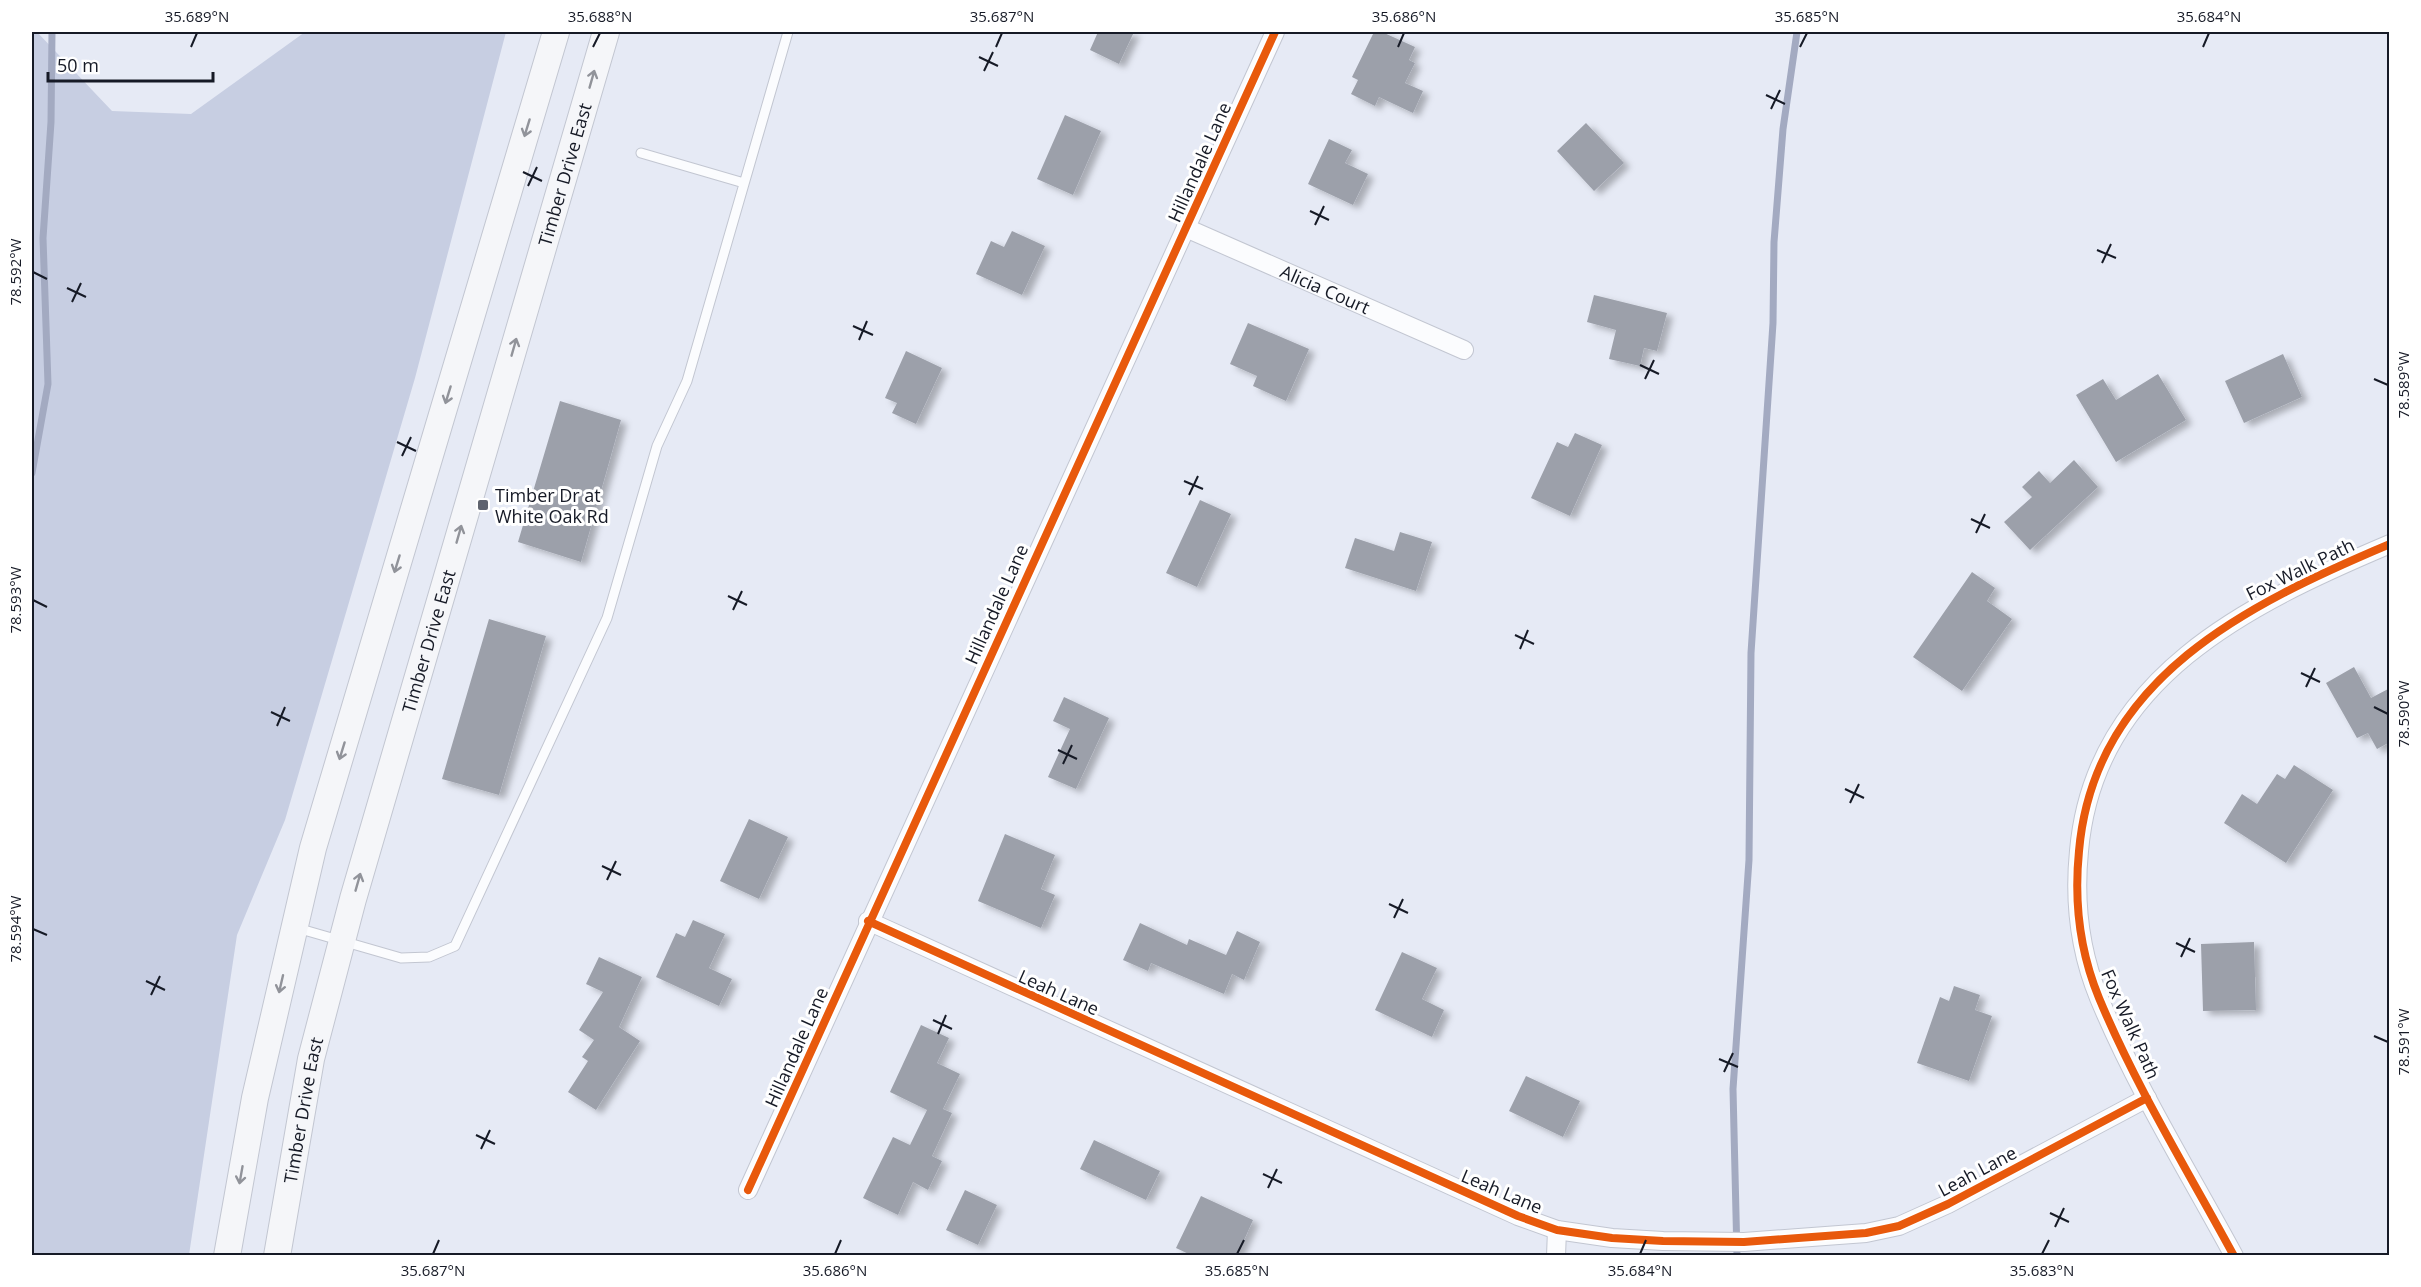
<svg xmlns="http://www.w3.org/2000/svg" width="2421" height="1287" viewBox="0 0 2421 1287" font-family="'Open Sans',sans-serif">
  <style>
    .green { fill: #c7cee2 }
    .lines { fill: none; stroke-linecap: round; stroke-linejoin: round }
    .stream { stroke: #a3aac1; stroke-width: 7 }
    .building { fill: #9ca0aa; filter: url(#shadow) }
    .lane-casing { stroke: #c2c6d1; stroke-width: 11 }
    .street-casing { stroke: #c2c6d1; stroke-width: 20 }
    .secondary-casing { stroke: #c2c6d1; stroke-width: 28 }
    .lane { stroke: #fbfcfe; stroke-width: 9 }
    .street { stroke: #fbfcfe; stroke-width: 18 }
    .secondary { stroke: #f5f6f9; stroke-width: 26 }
    .cycleway-casing { stroke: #fff; stroke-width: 11 }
    .cycleway { stroke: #e8590c; stroke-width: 8 }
    .oneway { stroke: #91939a }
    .ticks { fill: none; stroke: #161a26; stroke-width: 2 }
    .poi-dot { fill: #5f636e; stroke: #fff; stroke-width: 2 }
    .labels { text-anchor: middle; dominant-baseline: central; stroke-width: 6; stroke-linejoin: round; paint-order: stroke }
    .street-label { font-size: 18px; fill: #161a26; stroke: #fff }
    .poi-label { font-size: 18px; fill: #161a26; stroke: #fff; text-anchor: start }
    .neatline { fill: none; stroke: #161a26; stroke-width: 2 }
    .ticks-label { font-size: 15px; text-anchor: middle; fill: #161a26 }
  </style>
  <defs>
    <filter id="shadow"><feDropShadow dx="6" dy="4" stdDeviation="3" flood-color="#0004"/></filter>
  </defs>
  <rect width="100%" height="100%" fill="#e6eaf5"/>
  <path class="green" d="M32,32H37L112,111L191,114L305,32H506L415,378L285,820L237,935L189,1255H32Z"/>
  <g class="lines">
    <path class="stream" d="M32,473L48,384L43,238L51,122L52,32
      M1737,1256L1733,1089L1749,860L1751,653L1773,323L1774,242L1783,129L1797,32"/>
  </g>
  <path class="building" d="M1098,32H1134L1119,64L1090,50Z
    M1374,32H1382L1415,47L1409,60L1415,63L1405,83L1423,91L1413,113L1379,97L1375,106L1351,94L1358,80L1352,77Z
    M1065,115L1101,131L1073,195L1037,179Z
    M1586,123L1624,163L1594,191L1557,151Z
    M1329,139L1352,150L1345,163L1368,174L1353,205L1308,184Z
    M1012,231L1045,246L1022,295L976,274L991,241L1004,247Z
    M1594,295L1667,313L1657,351L1644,348L1640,366L1609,359L1616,330L1587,322Z
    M1248,323L1309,349L1286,401L1253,386L1257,376L1230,364Z
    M906,351L942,368L916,424L892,413L897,403L885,398Z
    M2283,354L2302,397L2244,423L2225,381Z
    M2158,374L2186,420L2116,462L2076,395L2103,379L2116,400Z
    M560,401L621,420L581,562L518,542Z
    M1575,433L1602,445L1570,516L1531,498L1557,442L1568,447Z
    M2074,460L2098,487L2030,550L2004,522L2032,497L2022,487L2039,471L2050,483Z
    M1200,500L1231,514L1197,587L1166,573Z
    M1400,532L1432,542L1416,591L1345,568L1355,538L1394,551Z
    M1972,572L1995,588L1987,601L2012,619L1962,691L1913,657Z
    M489,619L546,636L499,795L442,779Z
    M2354,667L2371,698L2390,688V742L2377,749L2368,733L2357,738L2326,683Z
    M1064,697L1109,718L1076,789L1048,777L1070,729L1053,721Z
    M2294,765L2333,790L2286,863L2224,823L2242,794L2257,804L2277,774L2285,779Z
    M749,819L788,837L759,899L720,881Z
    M1005,834L1055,855L1041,889L1055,895L1041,928L978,901Z
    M693,920L725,934L709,968L732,979L719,1006L656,977L676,933L685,937Z
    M1140,923L1187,945L1189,939L1226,955L1237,931L1260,942L1244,980L1232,974L1224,994L1151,963L1148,971L1123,960Z
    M2254,942L2256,1010L2203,1011L2201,944Z
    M1402,952L1437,968L1422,999L1444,1010L1432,1037L1375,1010Z
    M599,957L642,977L619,1027L640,1041L596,1110L568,1092L588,1061L582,1057L594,1040L579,1030L603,992L586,984Z
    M1954,986L1980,995L1975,1010L1992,1016L1969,1081L1917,1063L1940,997L1949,1001Z
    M921,1025L949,1038L937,1063L960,1074L943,1109L952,1113L932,1156L942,1161L928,1190L913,1182L898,1215L863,1198L893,1137L910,1145L927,1110L890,1092Z
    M1526,1076L1580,1101L1563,1137L1509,1111Z
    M1094,1140L1160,1171L1146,1200L1080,1169Z
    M965,1190L997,1205L978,1245L946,1230Z
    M1201,1196L1253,1220L1237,1256H1193L1176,1248Z"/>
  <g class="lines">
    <g class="lane-casing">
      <path id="lane" d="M641,153L744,183
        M297,928L401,958L429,957L455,946L607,618L657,446L687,381L788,32"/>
    </g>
    <g class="street-casing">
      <g id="street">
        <path id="s1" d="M1186,228L1464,350"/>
        <path d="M868,921L1518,1216L1557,1230L1612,1238L1663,1241L1744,1242L1866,1233L1899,1226L1948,1204L2147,1098"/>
        <path d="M748,1190L1275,32"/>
        <path d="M1556,1256L1557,1230"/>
        <path d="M2234,1256C2188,1171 2136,1087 2099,998C2080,952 2074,901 2079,851C2094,678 2248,604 2390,544"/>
      </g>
    </g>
    <g class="secondary-casing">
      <g id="secondary">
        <path d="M227,1256L255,1098L313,848L556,32"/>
        <path id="s2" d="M277,1256L311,1059L353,899L606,32"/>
      </g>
    </g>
    <use href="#lane" class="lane"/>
    <use href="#street" class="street"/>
    <use href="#secondary" class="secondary"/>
    <g class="cycleway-casing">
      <path id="cycleway" d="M868,921L1518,1216L1557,1230L1612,1238L1663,1241L1744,1242L1866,1233L1899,1226L1948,1204L2147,1098
        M748,1190L1275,32
        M2234,1256C2188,1171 2136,1087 2099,998C2080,952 2074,901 2079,851C2094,678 2248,604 2390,544"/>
    </g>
    <use href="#cycleway" class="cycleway"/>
  </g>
  <defs><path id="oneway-shaft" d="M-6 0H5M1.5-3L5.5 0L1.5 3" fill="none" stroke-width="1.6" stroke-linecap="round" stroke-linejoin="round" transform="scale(1.5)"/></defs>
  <g class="oneway">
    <use href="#oneway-shaft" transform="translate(592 79) rotate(-74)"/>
    <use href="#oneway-shaft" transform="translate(527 128) rotate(107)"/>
    <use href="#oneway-shaft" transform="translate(514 347) rotate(-74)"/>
    <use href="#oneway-shaft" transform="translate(448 395) rotate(107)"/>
    <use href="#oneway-shaft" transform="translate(459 534) rotate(-74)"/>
    <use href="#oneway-shaft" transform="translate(397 564) rotate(107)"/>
    <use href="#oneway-shaft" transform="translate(342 751) rotate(107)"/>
    <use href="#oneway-shaft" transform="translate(358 882) rotate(-74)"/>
    <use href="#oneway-shaft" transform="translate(281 984) rotate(103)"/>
    <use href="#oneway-shaft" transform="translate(241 1175) rotate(100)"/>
  </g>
  <path class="ticks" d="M191,47L197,33M593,47L600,33M996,47L1002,33M1398,47L1404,33M1800,47L1807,33M2203,47L2209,33M979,57L998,66M984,71L993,52M1766,95L1785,104M1771,109L1780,90M523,172L542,181M528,186L537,167M1310,211L1329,220M1315,225L1324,206M2097,250L2116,258M2102,263L2111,244M33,272L47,279M67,288L86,297M72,302L81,283M853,326L873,335M859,340L867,321M1640,365L1659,374M1645,379L1654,360M2374,379L2388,385M397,442L416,451M402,456L411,437M1184,481L1203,489M1189,495L1198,476M1971,519L1990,528M1976,533L1985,514M728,596L747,605M33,600L47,607M733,610L742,591M1515,635L1534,644M1520,649L1528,630M2301,673L2320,682M2306,687L2315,668M2374,707L2388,714M271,712L290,721M277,726L285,707M1058,750L1077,759M1063,764L1072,745M1845,789L1864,798M1850,803L1859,784M602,866L621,875M607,880L616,861M1389,904L1408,913M1394,918L1403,899M33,929L47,935M2176,943L2195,952M2181,957L2190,938M146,981L165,990M151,995L160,976M933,1020L952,1029M938,1034L946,1015M2374,1036L2388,1042M1719,1059L1738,1067M1724,1072L1733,1053M476,1135L495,1144M481,1149L490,1130M1263,1174L1282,1183M1268,1188L1277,1169M2050,1213L2069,1222M2055,1227L2064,1208M433,1254L439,1240M835,1254L841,1240M1237,1254L1244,1240M1640,1254L1646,1240M2042,1254L2049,1240"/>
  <rect class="poi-dot" x="477" y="499" width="12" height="12" rx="3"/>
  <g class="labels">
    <g class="street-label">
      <text transform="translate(1199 162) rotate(-66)">Hillandale Lane</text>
      <text stroke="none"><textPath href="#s2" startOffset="1120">Timber Drive East</textPath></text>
      <text stroke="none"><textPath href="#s1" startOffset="152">Alicia Court</textPath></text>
      <text transform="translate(2300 569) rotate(-26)">Fox Walk Path</text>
      <text transform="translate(996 604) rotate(-66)">Hillandale Lane</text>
      <text stroke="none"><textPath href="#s2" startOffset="634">Timber Drive East</textPath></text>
      <text transform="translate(1059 992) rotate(24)">Leah Lane</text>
      <text transform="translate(2131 1024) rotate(66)">Fox Walk Path</text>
      <text transform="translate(796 1047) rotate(-66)">Hillandale Lane</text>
      <text stroke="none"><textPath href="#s2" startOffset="148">Timber Drive East</textPath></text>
      <text transform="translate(1977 1171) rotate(-28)">Leah Lane</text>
      <text transform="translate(1502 1191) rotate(23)">Leah Lane</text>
    </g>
    <g class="poi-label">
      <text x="495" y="495">Timber Dr at<tspan x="495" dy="21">White Oak Rd</tspan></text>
    </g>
  </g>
  <rect width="2421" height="1287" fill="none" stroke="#ffffff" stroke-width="66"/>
  <path d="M48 72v9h165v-9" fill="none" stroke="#161a26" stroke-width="3"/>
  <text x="57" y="72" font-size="18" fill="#161a26" stroke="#ffffff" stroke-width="4.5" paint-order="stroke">50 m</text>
  <rect x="33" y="33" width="2355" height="1221" class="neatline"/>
  <g class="ticks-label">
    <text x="197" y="22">35.689°N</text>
    <text x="600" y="22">35.688°N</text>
    <text x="1002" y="22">35.687°N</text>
    <text x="1404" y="22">35.686°N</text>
    <text x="1807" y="22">35.685°N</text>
    <text x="2209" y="22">35.684°N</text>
    <text transform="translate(16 272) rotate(-90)" y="5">78.592°W</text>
    <text transform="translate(2404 385) rotate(-90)" y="5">78.589°W</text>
    <text transform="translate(16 600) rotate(-90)" y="5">78.593°W</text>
    <text transform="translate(2404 714) rotate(-90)" y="5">78.590°W</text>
    <text transform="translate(16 929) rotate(-90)" y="5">78.594°W</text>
    <text transform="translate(2404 1042) rotate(-90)" y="5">78.591°W</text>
    <text x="433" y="1276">35.687°N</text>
    <text x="835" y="1276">35.686°N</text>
    <text x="1237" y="1276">35.685°N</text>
    <text x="1640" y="1276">35.684°N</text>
    <text x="2042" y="1276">35.683°N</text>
  </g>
</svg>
